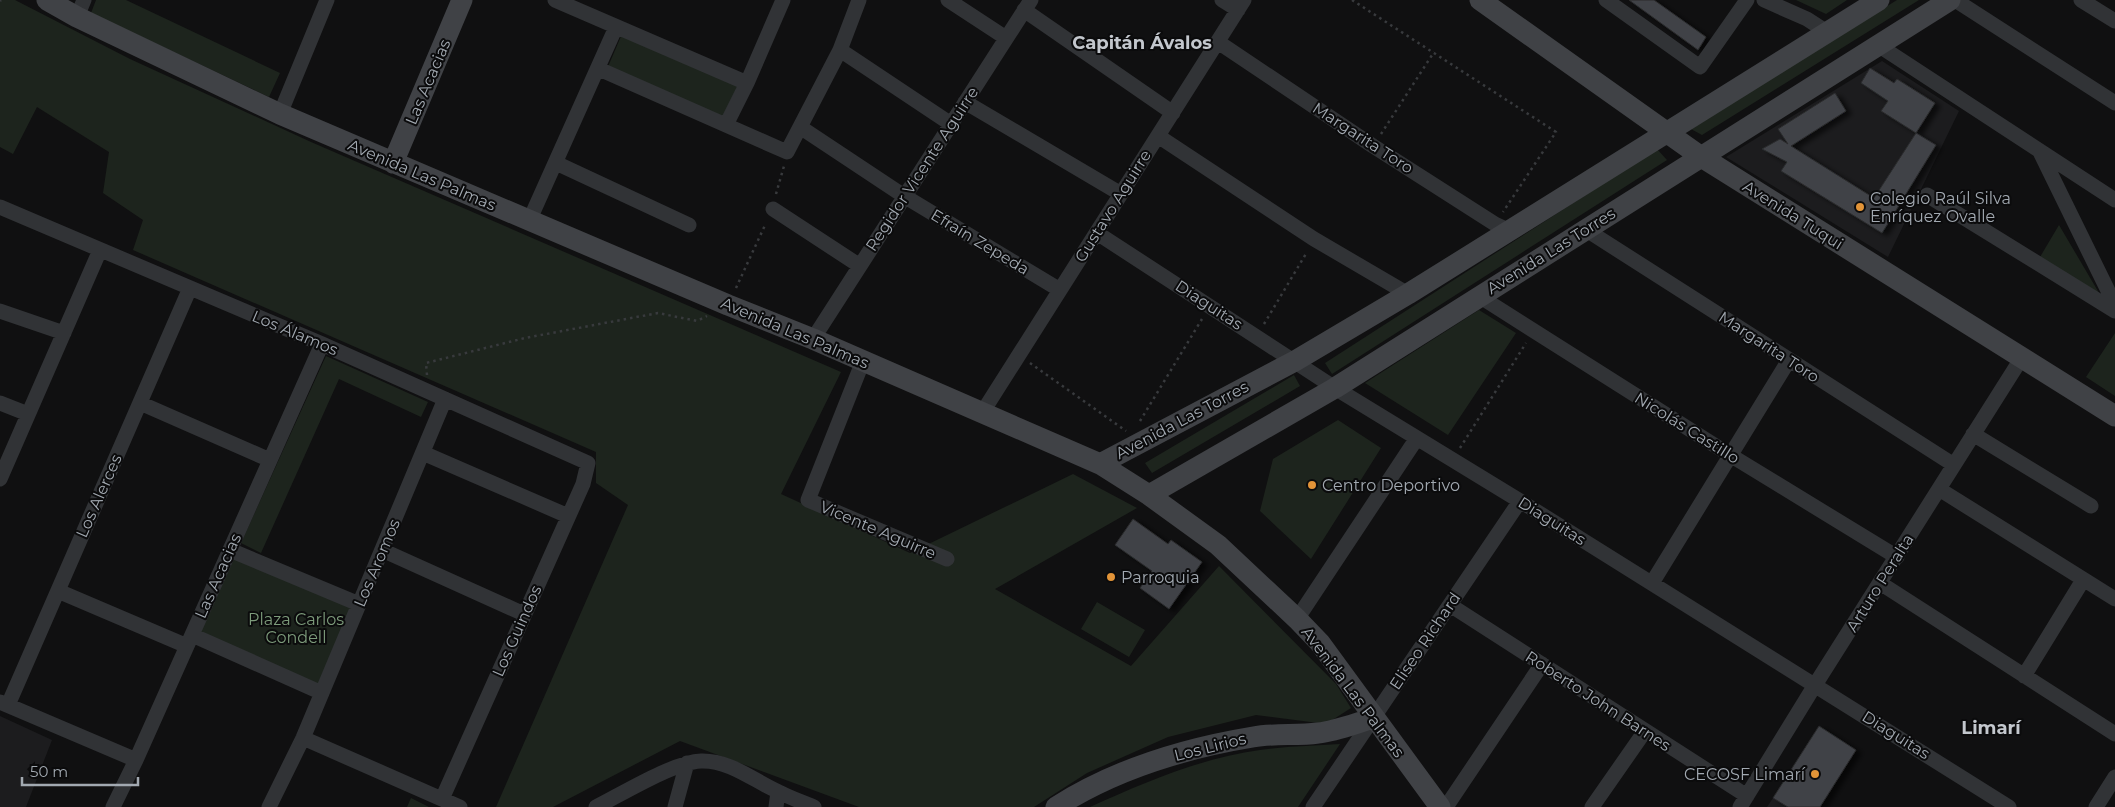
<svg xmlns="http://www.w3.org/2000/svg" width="2115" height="807" viewBox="0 0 2115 807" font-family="Montserrat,sans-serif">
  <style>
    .built { fill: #1c1c1e }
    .green { fill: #1d241d }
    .building { fill: #414347; stroke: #2a2b2d; filter: url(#shadow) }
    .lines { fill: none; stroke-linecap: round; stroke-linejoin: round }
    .path { stroke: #383a3d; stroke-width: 2.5; stroke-dasharray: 2.5 4; stroke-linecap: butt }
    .street { stroke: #313336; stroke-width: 15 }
    .secondary { stroke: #404246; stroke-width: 21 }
    .poi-dot { fill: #e29438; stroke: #0b0b0c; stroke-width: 2 }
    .labels { text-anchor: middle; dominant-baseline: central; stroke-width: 4; stroke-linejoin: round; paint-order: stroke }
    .street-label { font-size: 16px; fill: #a2a9b1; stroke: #0b0b0c }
    .poi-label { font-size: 16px; fill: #a2a9b1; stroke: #0b0b0c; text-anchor: start }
    .park-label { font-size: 16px; fill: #7d9b7b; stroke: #0b0b0c }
    .neighbourhood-label { font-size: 18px; font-weight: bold; fill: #c3c7cd; stroke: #0b0b0c }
  </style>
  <defs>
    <filter id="shadow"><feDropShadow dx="5.5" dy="3" stdDeviation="2.5" flood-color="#0009"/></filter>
  </defs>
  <rect width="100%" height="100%" fill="#101011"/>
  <path class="built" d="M1882,61L1959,111L1888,257L1726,157Z
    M0,716L52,740L26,807H0Z
    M1773,798L1788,807H1767Z"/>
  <path class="green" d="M0,0H15L130,59L311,142L841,372L781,494L910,553L1073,474L1137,508L995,589L1131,666L1219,566L1336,684L1351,708L1326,724L1256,715L1168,737L1087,773L1034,807H859L680,741L553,807H496L628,505L596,483V452L133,250L143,220L103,193L109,152L37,107L13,154L0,147Z
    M96,0H126L280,73L269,97L91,13Z
    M1796,0H1847L1826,14Z
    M1897,0H1919L1702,135L1691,129Z
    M622,34L740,84L723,120L607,69Z
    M1657,149L1667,160L1332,374L1325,363Z
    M2059,225L2102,298L2040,257Z
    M1479,310L1516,333L1448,435L1365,383Z
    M2115,333V396L2086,377Z
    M326,356L428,402L421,417L339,379L261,553L241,543Z
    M1294,375L1300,386L1152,473L1145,463Z
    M1338,420L1381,448L1311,559L1260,511L1273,459Z
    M231,555L354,607L321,686L196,632Z
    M1097,602L1145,630L1129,657L1081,629Z
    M1340,744L1298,807H1090C1143,783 1201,758 1260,750C1286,746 1314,746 1340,744Z
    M411,798L429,807H407Z"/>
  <path class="building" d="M1629,0H1654L1706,37L1698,50Z
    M1870,68L1894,83L1897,79L1935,103L1916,133L1881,111L1888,101L1861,83Z
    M1835,93L1846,111L1791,146L1874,198L1916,133L1936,145L1882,233L1781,171L1787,162L1762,149L1780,139L1788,144L1778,129Z
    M1133,519L1168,544L1171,540L1202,562L1169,609L1140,588L1152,571L1115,545Z
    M1819,726L1856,750L1820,807H1788L1773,798Z"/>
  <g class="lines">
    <path class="path" d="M1352,0L1556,132L1503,212
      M0,1L1,0
      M1381,134L1434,52
      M776,194L784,166
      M736,288L766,223
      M1264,324L1307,252
      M1030,363L1126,431
      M427,375L426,363L525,338L658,313L697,321L707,316
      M1140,421L1202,319
      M1460,448L1526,343"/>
    <path class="street" d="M555,0L747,83
      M948,0L1006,38
      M1222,0L1238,10
      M1606,0L1700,67L1747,0
      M1764,0L1807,19L1827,32
      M1955,0L2115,103
      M2081,0L2115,21
      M1024,10L1173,113
      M77,17L84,0
      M1218,42L1373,146L1495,224L1510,231
      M1878,45L2115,200
      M840,50L951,124
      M599,69L787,152L840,50L859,0
      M965,102L1121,194
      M280,114L327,0
      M726,125L747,83L783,0
      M800,127L904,196L1060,290
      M1158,136L1314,239L1408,294
      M2041,154L2115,305
      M556,163L689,225
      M1927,195L2115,311
      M0,207L322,344L588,463L583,484L442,799
      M773,209L860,266
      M530,219L616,27
      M1585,229L1954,465
      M1097,233L1335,388L1520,501L2009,807
      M1479,296L1730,455L1897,557
      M0,311L64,333
      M813,339L1031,0
      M863,361L808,500L947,559
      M0,403L28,414
      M140,403L270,460
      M982,413L1244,0
      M1973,434L2091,506
      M423,453L568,516
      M0,479L100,250
      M1939,489L2115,599
      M230,550L359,604
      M382,550L524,614
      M1652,583L1789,360
      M1880,583L2115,734
      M58,591L187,646
      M1450,605L1747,796
      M1297,619L1417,438
      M192,635L322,693
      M2024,676L2083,580
      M0,702L136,760
      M8,705L190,288
      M303,738L460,807
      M113,807L136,760L322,344
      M269,807L303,738L445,399
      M596,807C622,794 674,762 701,761C730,760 754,781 779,792C790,798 803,802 814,807
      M675,807L687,763
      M776,807L778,792
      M1313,807L1520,501
      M1446,807L1542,664
      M1592,807L1645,731
      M1740,807L1815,685L2021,359
      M2096,807L2115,777"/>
    <path class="secondary" d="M47,0L77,17L280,114L728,305L813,339L1100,464L1149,495L1218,545L1297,619L1320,643L1440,807
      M1480,0L1700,156L2115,416
      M393,163L462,0
      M1100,464L1295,361L1408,294L1879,0
      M1149,495L1335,388L1950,0
      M1056,807C1114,770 1186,748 1253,737C1275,733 1297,736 1318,733C1337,731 1356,723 1374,718"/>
  </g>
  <g class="poi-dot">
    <circle cx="1860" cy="207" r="5"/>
    <circle cx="1312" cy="485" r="5"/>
    <circle cx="1111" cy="577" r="5"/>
    <circle cx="1815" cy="774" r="5"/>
  </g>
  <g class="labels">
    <g class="street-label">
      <text transform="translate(428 82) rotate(-67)">Las Acacias</text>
      <text transform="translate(1363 138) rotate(33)">Margarita Toro</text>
      <text transform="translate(922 169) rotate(-57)">Regidor Vicente Aguirre</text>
      <text transform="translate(422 175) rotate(23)">Avenida Las Palmas</text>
      <text transform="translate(1113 206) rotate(-58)">Gustavo Aguirre</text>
      <text transform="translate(1793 215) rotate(32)">Avenida Tuqui</text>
      <text transform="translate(980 242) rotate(31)">Efraín Zepeda</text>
      <text transform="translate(1551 251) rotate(-32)">Avenida Las Torres</text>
      <text transform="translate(1209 305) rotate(33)">Diaguitas</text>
      <text transform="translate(295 333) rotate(23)">Los Álamos</text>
      <text transform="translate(795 333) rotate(23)">Avenida Las Palmas</text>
      <text transform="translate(1769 347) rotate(33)">Margarita Toro</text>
      <text transform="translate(1182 420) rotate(-28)">Avenida Las Torres</text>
      <text transform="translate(1687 428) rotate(32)">Nicolás Castillo</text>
      <text transform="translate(99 496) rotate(-66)">Los Alerces</text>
      <text transform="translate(1552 521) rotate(32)">Diaguitas</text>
      <text transform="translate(878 530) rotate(23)">Vicente Aguirre</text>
      <text transform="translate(377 563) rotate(-67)">Los Aromos</text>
      <text transform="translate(218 576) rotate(-66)">Las Acacias</text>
      <text transform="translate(1880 583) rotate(-58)">Arturo Peralta</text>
      <text transform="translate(517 631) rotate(-66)">Los Guindos</text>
      <text transform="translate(1425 641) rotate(-56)">Eliseo Richard</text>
      <text transform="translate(1353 692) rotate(53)">Avenida Las Palmas</text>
      <text transform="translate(1598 701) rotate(33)">Roberto John Barnes</text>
      <text transform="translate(1896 735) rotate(32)">Diaguitas</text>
      <text transform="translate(1210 747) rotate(-14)">Los Lirios</text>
    </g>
    <g class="poi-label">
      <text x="1870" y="198">Colegio Raúl Silva<tspan x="1870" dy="18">Enríquez Ovalle</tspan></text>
      <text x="1322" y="485">Centro Deportivo</text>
      <text x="1121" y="577">Parroquia</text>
      <text x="1805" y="774" text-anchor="end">CECOSF Limarí</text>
    </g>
    <g class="park-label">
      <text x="296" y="619">Plaza Carlos<tspan x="296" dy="18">Condell</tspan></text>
    </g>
    <g class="neighbourhood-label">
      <text x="1142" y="43">Capitán Ávalos</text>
      <text x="1991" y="728">Limarí</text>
    </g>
  </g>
  <path d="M22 777v8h116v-8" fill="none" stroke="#a2a9b1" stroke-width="2.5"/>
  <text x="30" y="777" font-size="15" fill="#a2a9b1" stroke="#0b0b0c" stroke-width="4" paint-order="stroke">50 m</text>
</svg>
